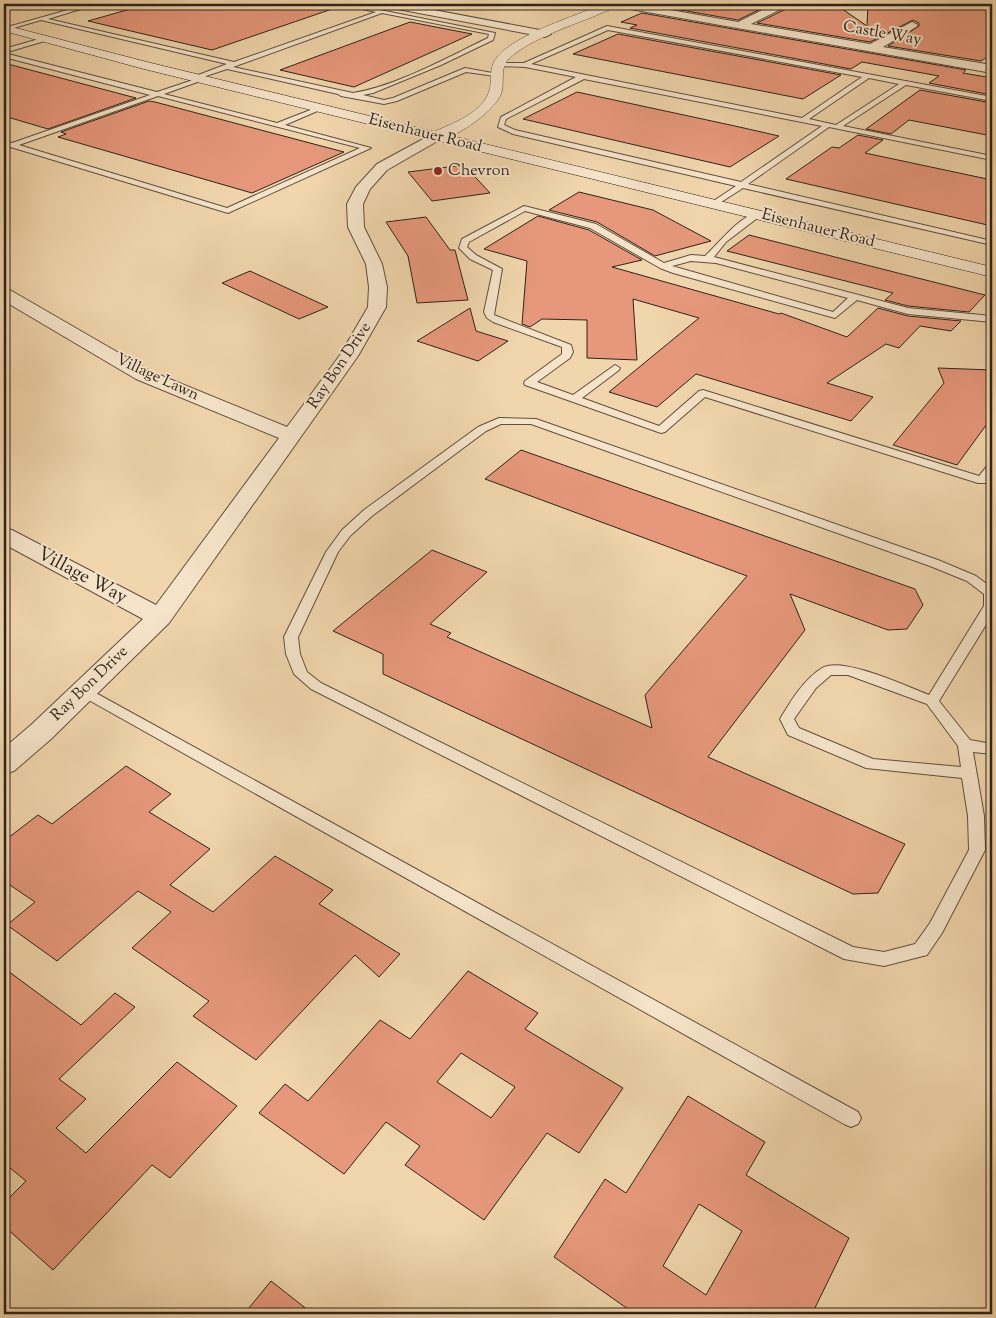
<svg xmlns="http://www.w3.org/2000/svg" width="996" height="1318" viewBox="0 0 996 1318" font-family="'Sorts Mill Goudy',serif">
  <style>
    .building { fill: #e7987c; stroke: #2e231a; fill-rule: evenodd }
    .lines { fill: none; stroke-linecap: round; stroke-linejoin: round }
    .service-casing { stroke: #5f503f; stroke-width: 2 }
    .minor-casing { stroke: #5f503f; stroke-width: 2 }
    .tertiary-casing { stroke: #5f503f; stroke-width: 1 }
    .secondary-casing { stroke: #2e231a; stroke-width: 1 }
    .service { fill: #f6e4ca; fill-rule: evenodd }
    .minor { fill: #f6e4ca; fill-rule: evenodd }
    .tertiary { fill: #f6e4ca; fill-rule: evenodd }
    .secondary { fill: #f6e4ca; fill-rule: evenodd }
    .poi-dot { fill: #8f2418; stroke: #f6e4ca; stroke-width: 2 }
    .labels { text-anchor: middle; dominant-baseline: central; stroke-width: 4; stroke-linejoin: round; paint-order: stroke }
    .far-street-label { font-size: 16px; fill: #2e231a; stroke: #f6e4ca }
    .far-poi-label { font-size: 16px; fill: #2e231a; stroke: #f6e4ca; text-anchor: start }
    .street-label { font-size: 19px; fill: #2e231a; stroke: #f6e4ca }
  </style>
  <rect width="100%" height="100%" fill="#f1d6ad"/>
  <filter id="stains"><feTurbulence type="fractalNoise" baseFrequency=".004" numOctaves="4"/><feColorMatrix values="0 0 0 0 .2 0 0 0 0 .09 0 0 0 0 .02 0 0 0 .5 -.17"/></filter>
  <radialGradient id="worn" r=".72"><stop offset=".6" stop-color="#630" stop-opacity="0"/><stop offset="1" stop-color="#630" stop-opacity=".3"/></radialGradient>
  <path class="building" d="M148,4H337L338,7L212,50L88,21Z
    M664,4H771L738,20L658,6Z
    M787,4H835L867,26L868,4H992V54L981,61L888,46L919,26V23L913,20L870,42L757,23L786,9Z
    M642,13L966,70L963,73L992,78V95L929,83L939,76L862,62L851,69L630,28L637,25L621,22Z
    M410,22L472,34L354,87L280,70Z
    M618,34L841,75L803,99L573,54Z
    M4,63L136,98L48,129L4,116Z
    M920,90L992,103V136L909,120L891,134L866,129Z
    M577,92L735,126L779,136L730,167L523,119Z
    M149,101L155,102L344,152L252,193L58,137L66,134L61,132Z
    M858,135L883,140L865,153L992,180V226L786,179L832,147L839,148Z
    M464,165L490,193L432,201L408,172Z
    M579,192L653,210L711,241L655,256L597,222L549,210Z
    M538,216L589,230L642,260L612,267L779,314L781,313L847,337L878,308L908,316L961,321L951,331L920,326L899,348L886,344L827,383L873,397L851,421L696,374L657,407L609,392L699,318L633,299L637,360L587,358V320L542,319L530,327L522,324L527,261L484,249Z
    M426,217L450,250H455L468,300L417,303L408,256L386,222Z
    M749,235L886,270L985,295L969,312L908,306L885,300L893,293L727,251Z
    M250,271L328,307L299,319L222,283Z
    M470,308L476,331L508,341L478,361L417,341Z
    M938,368L992,370V417L957,465L893,445L944,383Z
    M521,450L915,589L923,605L907,629L888,630L790,594L805,630L708,757L905,844L878,893L853,894L383,674V654L333,631L432,550L487,572L430,624L451,633L447,637L652,728L645,695L747,576L485,479Z
    M126,766L171,794L149,812L210,849L170,885L213,912L275,856L333,890L319,904L400,954L379,977L355,955L256,1060L193,1016L209,1001L132,948L171,912L138,891L57,961L7,925L35,902L4,881V841L38,815L52,824Z
    M4,968L81,1025L115,993L135,1007L59,1079L86,1099L56,1128L86,1153L177,1062L237,1106L170,1178L152,1165L53,1270L4,1226V1203L26,1181L4,1163Z
    M468,971L538,1013L525,1029L623,1088L579,1153L547,1133L484,1220L405,1165L420,1146L386,1122L344,1174L259,1113L285,1084L308,1101L380,1020L410,1039ZM461,1053L515,1087L491,1118L437,1082Z
    M688,1096L765,1142L746,1175L849,1238L812,1314H635L554,1257L605,1179L626,1193ZM699,1204L742,1231L706,1295L663,1266Z
    M271,1281L313,1314H244Z"/>
  <g class="lines">
    <g class="service-casing">
      <path id="service" d="M89,4H97L48,19L234,62L376,12L340,4H350L495,33L493,40L441,65L373,93L363,95L384,100L393,98L465,68L498,74L495,76L466,72L397,101L384,104L341,96L338,94L227,69L203,77V80L164,94L277,123L318,107H322V109L285,125L371,148L228,213L4,145V141L12,143L150,95L4,57V53L157,92L193,80V77L227,64L41,20L7,30L4,28ZM382,13L489,34L488,38C448,57 397,86 353,93L233,67ZM158,96L360,148L227,208L19,145Z
        M607,26L992,97V101L906,85L843,126L992,156V160L829,127L748,184L992,241V245L743,188L715,206H712V202L736,186L513,134L498,127L501,117L576,77L525,67L499,66L496,64L497,63H524ZM608,30L862,77L802,118L531,64ZM869,78L899,84L836,125L809,119ZM584,79L822,126L741,182L515,130L504,125L506,119Z
        M46,37L48,40L4,53V49Z
        M524,206L596,224L664,263L691,255L705,256C720,242 737,219 757,212L761,214L760,216L726,242L714,257L908,308L992,316V322L908,314L857,300L835,318L673,273L660,268L590,228L525,211L469,242L467,247L476,255L502,269L494,315L571,345L573,352L570,358L537,382L573,395L615,365L620,368L619,370L582,398L659,426L699,391L703,390L979,476L988,465L992,464V475L986,483H978L705,397L665,432L661,433L525,385L524,383L525,381L562,354V347L493,322L487,318L484,312L493,270L470,259L459,248L462,239ZM691,261L716,263L848,298L833,312L672,266Z
        M499,418L536,419L938,560L976,576L992,588V615L939,701L970,740L992,744V754L973,752L984,816L985,850L942,933L927,955L884,966L844,959L311,689L294,674L286,654L284,637L326,552L342,530L364,510L478,427ZM501,424H531L930,566L967,581L984,594V606L929,695C906,686 842,656 822,668C804,679 790,702 780,719L788,735L866,768L962,778L968,816L969,850L930,923L915,944L884,952L853,947L321,683L307,672L300,654L298,637L338,552L350,536L372,516L486,431ZM831,675H848L927,704L958,746L961,767L873,759L799,728L794,719L816,688Z
        M83,686L858,1112L861,1118L858,1124L851,1127L844,1124L78,694L76,691L78,688Z"/>
    </g>
    <g class="minor-casing">
      <path id="minor" d="M382,4H402L545,31L551,34L545,37L387,7Z
        M614,4H636L738,22L775,4H785V7L751,24L870,44L912,22L918,25L916,27L883,47L992,65V73L619,7Z
        M436,132L443,136L441,139L387,170L370,189L363,204L364,227L382,264L387,287L386,307L358,356L169,623L51,739L14,771L4,774V748L31,725L143,619L4,544V528L12,530L156,605L279,438L136,379L4,301V289L10,290L150,371L287,427L340,355L368,307L369,287L366,264L348,227L347,204L356,187L377,164Z"/>
    </g>
    <g class="tertiary-casing">
      <path id="tertiary" d="M604,4H619C613,10 602,12 595,16C572,25 523,42 507,61C500,70 505,84 501,94C494,112 450,144 431,139L429,136L431,133C451,124 485,113 490,88C492,76 489,66 498,56C519,33 575,16 604,4Z"/>
    </g>
    <g class="secondary-casing">
      <path id="secondary" d="M4,25L151,63L992,267V277L144,69L4,31Z"/>
    </g>
    <use href="#service" class="service"/>
    <use href="#minor" class="minor"/>
    <use href="#tertiary" class="tertiary"/>
    <use href="#secondary" class="secondary"/>
  </g>
  <circle class="poi-dot" cx="438" cy="171" r="5"/>
  <g class="labels">
    <g class="far-street-label">
      <text transform="translate(882 34) rotate(10)">Castle Way</text>
      <text transform="translate(425 134) rotate(14)">Eisenhauer Road</text>
      <text transform="translate(818 229) rotate(14)">Eisenhauer Road</text>
      <text transform="translate(340 366) rotate(-56)">Ray Bon Drive</text>
      <text transform="translate(157 378) rotate(25)">Village Lawn</text>
      <text transform="translate(90 684) rotate(-44)">Ray Bon Drive</text>
    </g>
    <g class="far-poi-label">
      <text x="448" y="171">Chevron</text>
    </g>
    <g class="street-label">
      <text transform="translate(82 576) rotate(28)">Village Way</text>
    </g>
  </g>
  <rect width="996" height="1318" fill="none" stroke="#f1d6ad" stroke-width="20"/>
  <rect x="5" y="5" width="986" height="1308" fill="none" stroke="#2e231a" stroke-width="2.5"/>
  <rect x="10" y="10" width="976" height="1298" fill="none" stroke="#2e231a"/>
  <rect width="100%" height="100%" filter="url(#stains)"/>
  <rect width="100%" height="100%" fill="url(#worn)"/>
</svg>
